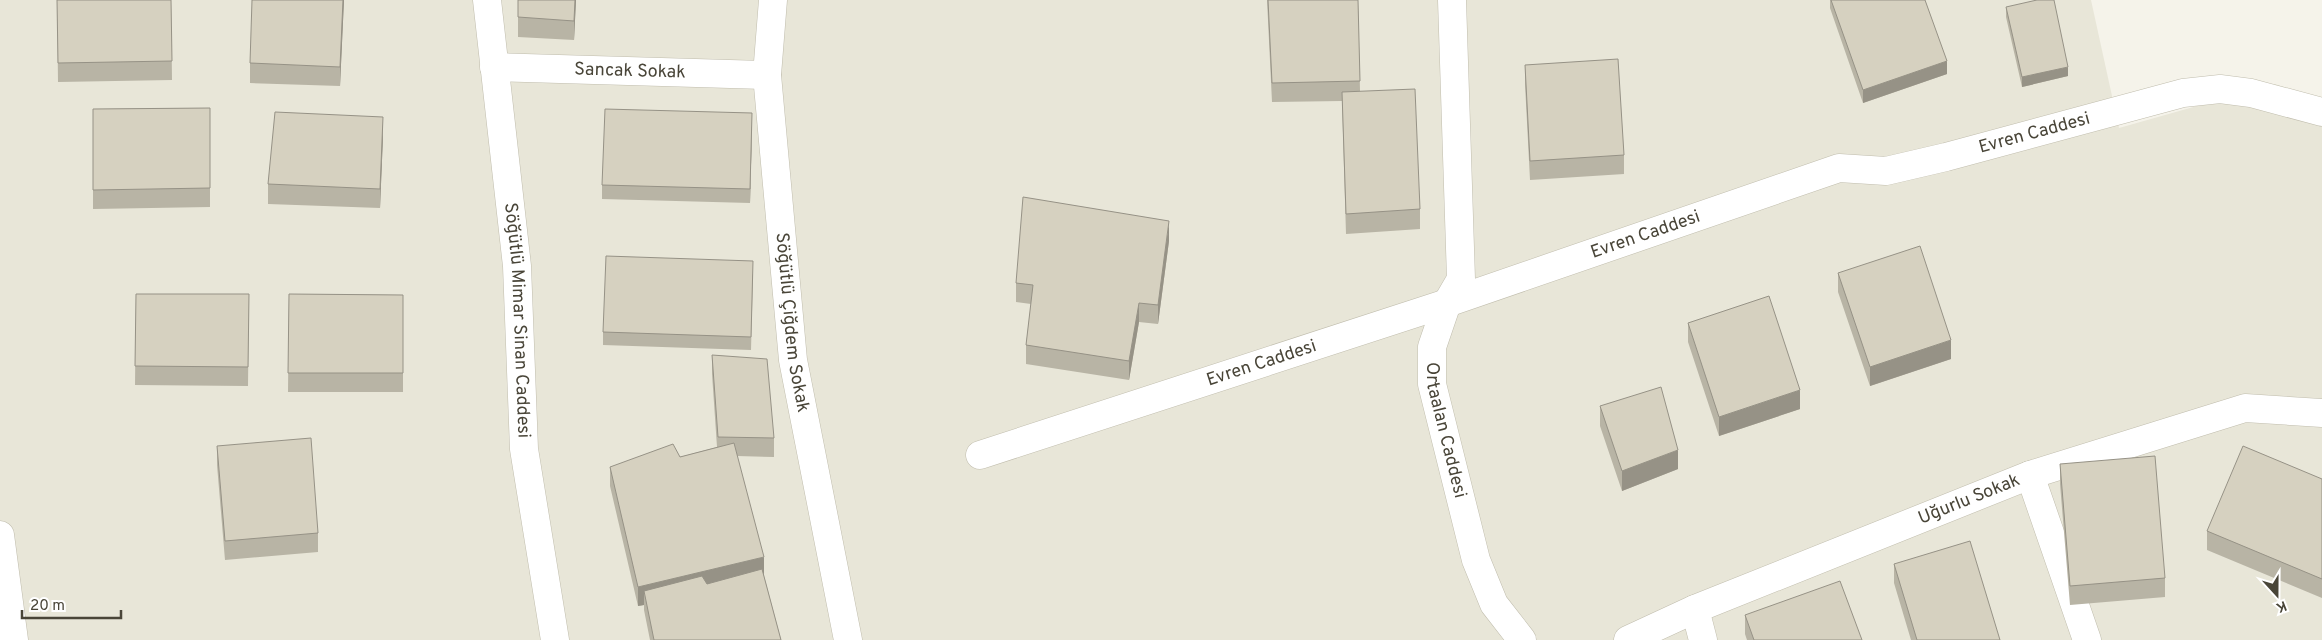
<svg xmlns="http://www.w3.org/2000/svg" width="2322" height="640" viewBox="0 0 2322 640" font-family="Overpass,sans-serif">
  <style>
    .residential { fill: #e8e6d8 }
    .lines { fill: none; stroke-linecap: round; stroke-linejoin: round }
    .minor-casing { stroke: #c0bdad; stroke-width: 29 }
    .minor { stroke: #fff; stroke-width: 28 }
    .wall { fill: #b8b4a5 }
    .shaded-wall { fill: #969286 }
    .building { fill: #d6d1c0; stroke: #969286 }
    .labels { text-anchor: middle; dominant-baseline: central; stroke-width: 5; stroke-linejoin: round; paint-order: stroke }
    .street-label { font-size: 18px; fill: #494538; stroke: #fff }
  </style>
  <rect width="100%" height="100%" fill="#f5f3ea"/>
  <path class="residential" d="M0,0H2091L2119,128L2275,84L2322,100V640H0Z"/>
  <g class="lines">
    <g class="minor-casing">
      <g id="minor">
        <path id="s1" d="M487,0L517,266L524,449L555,640"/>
        <path id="s2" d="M773,0L767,75L793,360L848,640"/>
        <path id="s3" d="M1452,0L1461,279L1447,303L1432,347V384L1476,560L1494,604L1522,640"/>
        <path id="s4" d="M494,67L767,75"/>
        <path id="s5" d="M980,455L1447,303L1839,168L1886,171L1946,157L2183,93L2220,89L2251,93L2322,112"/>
        <path d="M2030,475L2087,640"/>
        <path d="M0,535L14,640"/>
        <path d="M1695,609L1703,640"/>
        <path id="s6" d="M1628,640L1695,609L2030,475L2245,408L2322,413"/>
      </g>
    </g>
    <use href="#minor" class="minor"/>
  </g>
  <path class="wall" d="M57,0H171L172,80L58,82Z
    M344,0L340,86L250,83V63Z
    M518,0H576L574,40L518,37Z
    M1267,0H1358L1360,91L1420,209V229L1346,234L1342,101L1272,102Z
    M1830,0H1925L1947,74L1863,103L1830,8Z
    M2006,7L2068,76L2022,87L2006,17Z
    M1525,65L1624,155V174L1530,180L1525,84Z
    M210,108V207L93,209V109Z
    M752,127L750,203L602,199V185Z
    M383,136L380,208L268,204V184Z
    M1169,241L1158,324L1139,322L1129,380L1026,364V345L1031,304L1016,302V283Z
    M1838,273L1951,359L1870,386L1838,292Z
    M753,274L751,350L603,345V332Z
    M136,294H249L248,386L135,385Z
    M289,294L403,295V392H288Z
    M1688,323L1800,409L1719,436L1688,342Z
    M712,355L774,438V457L737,456L764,576L781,640H650L644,610V605L638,606L610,486V467L680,457L717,447L712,374Z
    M1600,406L1678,469L1622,491L1600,426Z
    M217,446L318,533V552L225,560L217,465Z
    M2060,464L2165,578V597L2070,605L2060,484Z
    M2322,479V598L2207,550V531Z
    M1894,564L2000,640H1911L1894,583Z
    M1745,615L1862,640H1747L1745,634Z"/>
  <path class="shaded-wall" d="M343,0H344L340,86V67Z
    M575,0H576L574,40V21Z
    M1947,61V74L1863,103V90Z
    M2068,67V76L2022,87V77Z
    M752,113V127L750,203V189Z
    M383,117V136L380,208V189Z
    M1169,221V241L1158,324V305Z
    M1139,303V322L1129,380V361Z
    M1951,340V359L1870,386V367Z
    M1800,390V409L1719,436V417Z
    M1678,450V469L1622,491V471Z
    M764,557V576L647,604L644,591V605L638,606V587Z"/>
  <path class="building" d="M57,0H171L172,61L58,63Z
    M252,0H343L340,67L250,63Z
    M518,0H575L574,21L518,17Z
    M1268,0H1358L1360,81L1272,83Z
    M1831,0H1925L1947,61L1863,90Z
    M2037,0H2054L2068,67L2022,77L2006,7Z
    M1618,59L1624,155L1530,161L1525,65Z
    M1415,89L1420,209L1346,214L1342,92Z
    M210,108V188L93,190V109Z
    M605,109L752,113L750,189L602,185Z
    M275,112L383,117L380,189L268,184Z
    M1023,197L1169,221L1158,305L1139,303L1129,361L1026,345L1033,285L1016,283Z
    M1920,246L1951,340L1870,367L1838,273Z
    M606,256L753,261L751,337L603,332Z
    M136,294H249L248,367L135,366Z
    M289,294L403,295V373H288Z
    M1769,296L1800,390L1719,417L1688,323Z
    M712,355L767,359L774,438L718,437Z
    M1661,387L1678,450L1622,471L1600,406Z
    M311,438L318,533L225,541L217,446Z
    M734,443L764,557L638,587L610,467L673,444L680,457Z
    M2243,446L2322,479V579L2207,531Z
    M2155,456L2165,578L2070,586L2060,464Z
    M1970,541L2000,640H1917L1894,564Z
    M762,569L781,640H654L644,591L702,576L707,584Z
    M1840,581L1862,640H1754L1745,615Z"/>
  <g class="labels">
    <g class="street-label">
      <text stroke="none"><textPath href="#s4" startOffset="136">Sancak Sokak</textPath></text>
      <text stroke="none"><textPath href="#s5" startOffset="1106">Evren Caddesi</textPath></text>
      <text stroke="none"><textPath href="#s5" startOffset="701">Evren Caddesi</textPath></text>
      <text stroke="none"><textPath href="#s1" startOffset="322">Söğütlü Mimar Sinan Caddesi</textPath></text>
      <text stroke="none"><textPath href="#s2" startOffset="324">Söğütlü Çiğdem Sokak</textPath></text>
      <text stroke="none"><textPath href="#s5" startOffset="296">Evren Caddesi</textPath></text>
      <text stroke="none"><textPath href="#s3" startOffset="438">Ortaalan Caddesi</textPath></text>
      <text stroke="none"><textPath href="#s6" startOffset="369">Uğurlu Sokak</textPath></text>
    </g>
  </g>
  <g transform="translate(2277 595) rotate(159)" stroke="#ffffff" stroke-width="4" paint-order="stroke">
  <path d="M0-4L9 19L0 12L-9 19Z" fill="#494538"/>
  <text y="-8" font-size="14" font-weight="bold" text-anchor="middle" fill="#494538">K</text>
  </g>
  <path d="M22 610v8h99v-8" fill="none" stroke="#494538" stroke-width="2.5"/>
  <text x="30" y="610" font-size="15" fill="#494538" stroke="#ffffff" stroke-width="4" paint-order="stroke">20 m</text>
</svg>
